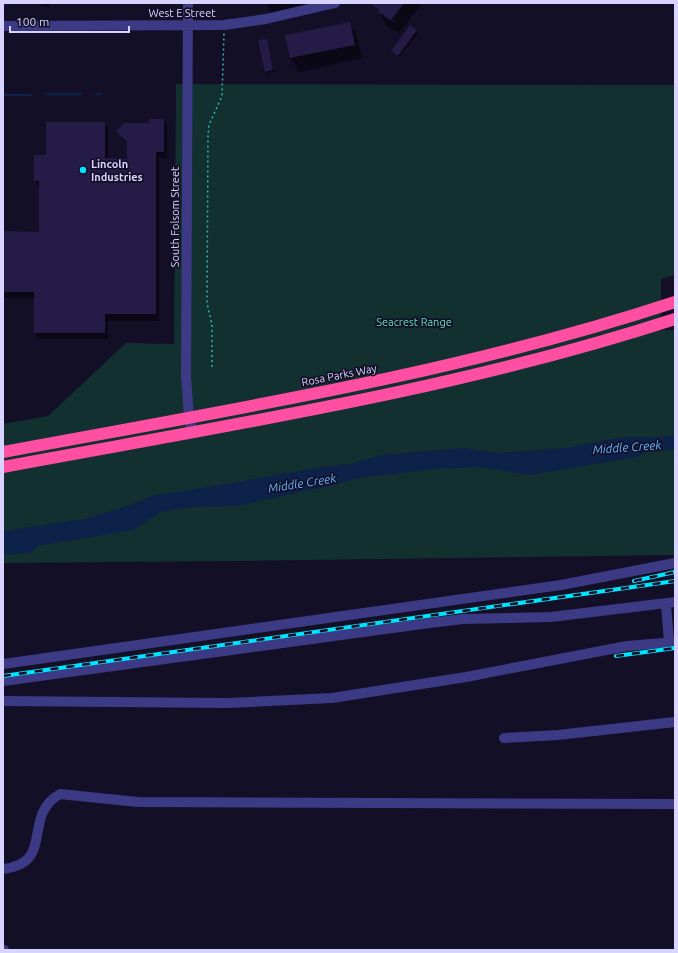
<svg xmlns="http://www.w3.org/2000/svg" width="678" height="953" viewBox="0 0 678 953" font-family="Ubuntu,sans-serif">
  <style>
    .green { fill: #12302f }
    .water { fill: #0c2248 }
    .shadow { fill: #0007; fill-rule: evenodd }
    .lines { fill: none; stroke-linecap: round; stroke-linejoin: round }
    .stream { stroke: #0c2248; stroke-width: 2.5 }
    .building { fill: #241b47 }
    .path { stroke: #2fb8b0; stroke-width: 1.5; stroke-dasharray: 2 3; stroke-linecap: butt }
    .minor { stroke: #3d3a85; stroke-width: 10 }
    .highway { stroke: #ff4fa3; stroke-width: 12 }
    .rail-casing { stroke: #00e5ff; stroke-width: 4 }
    .rail { stroke: #130f26; stroke-width: 2.5; stroke-dasharray: 8; stroke-linecap: butt }
    .poi-dot { fill: #00e5ff; stroke: #130f26; stroke-width: 1.5 }
    .labels { text-anchor: middle; dominant-baseline: central; stroke-width: 3.5; stroke-linejoin: round; paint-order: stroke }
    .street-label { font-size: 11px; fill: #d9d4ff; stroke: #130f26 }
    .poi-label { font-size: 11px; font-weight: bold; fill: #d9d4ff; stroke: #130f26; text-anchor: start }
    .park-label { font-size: 11px; fill: #5fe0c0; stroke: #130f26 }
    .water-label { font-size: 12px; font-style: italic; fill: #62b6ff; stroke: #130f26 }
  </style>
  <rect width="100%" height="100%" fill="#130f26"/>
  <path class="green" d="M176,84L675,85V275L661,279V330H675L674,555L243,561L3,563V424L48,416L126,343L174,344Z"/>
  <path class="water" d="M675,435V450L649,451L637,457L530,475L479,467L435,469L358,478L334,485L237,506L192,507L161,512L133,530L38,546L31,553L3,555V531L85,519L127,506L155,495L209,487L315,468L350,464L381,455L465,448L497,453L566,448L622,437H662Z"/>
  <path class="shadow" d="M40,3H50V7H42Z
    M266,3H312L271,12Z
    M377,3H422L399,33L387,26L375,6ZM384,14L396,21L395,23L384,17Z
    M349,23L357,36L362,58L299,72L291,58L286,36Z
    M411,26L418,33L399,57L392,51Z
    M267,42L274,72L267,73L266,72Z
    M164,120L167,126V158H159V321H108V339H39L35,332V298H3V232L40,233L39,187L35,180L47,156L104,123L108,129V159L128,160V144L117,131Z"/>
  <g class="lines">
    <path class="stream" d="M46,94H81
      M96,94H101
      M3,95H31"/>
  </g>
  <path class="building" d="M370,3H404L391,20L378,12L379,10Z
    M350,22L355,45L290,58L285,35Z
    M410,25L417,30L398,56L391,51Z
    M267,39L273,70L265,72L258,40Z
    M149,119H164V152H156V314H105V333H34V292H3V231L39,232V181H34V155H46V122H105V158L127,159V142L116,131L124,123H149Z"/>
  <g class="lines">
    <path class="path" d="M212,367V325L207,303L208,135L209,125L222,96L224,33"/>
    <path class="minor" d="M188,3L186,377L189,417L192,432
      M3,26L224,25L266,19L335,3
      M666,604L669,642
      M3,664L561,585L675,563
      M3,681L422,624L463,619L551,617L675,602
      M3,701L228,703L332,698L466,677L627,646L675,642
      M504,738L558,735L675,722
      M3,869C56,863 21,816 60,794L138,802L675,804
      M3,950H4"/>
    <path class="highway" d="M3,452C228,410 457,374 675,302
      M3,467C228,425 457,390 675,319"/>
    <g class="rail-casing">
      <path id="rail" d="M634,581L675,572
        M616,656L675,648
        M3,676L675,581"/>
    </g>
    <use href="#rail" class="rail"/>
  </g>
  <circle class="poi-dot" cx="83" cy="170" r="4"/>
  <g class="labels">
    <g class="street-label">
      <text x="182" y="13">West E Street</text>
      <text transform="translate(175 217) rotate(-90)">South Folsom Street</text>
      <text transform="translate(339 375) rotate(-11)">Rosa Parks Way</text>
    </g>
    <g class="poi-label">
      <text x="91" y="164">Lincoln<tspan x="91" dy="13">Industries</tspan></text>
    </g>
    <g class="park-label">
      <text x="414" y="322">Seacrest Range</text>
    </g>
    <g class="water-label">
      <text transform="translate(627 447) rotate(-4)">Middle Creek</text>
      <text transform="translate(302 483) rotate(-9)">Middle Creek</text>
    </g>
  </g>
  <rect width="678" height="953" fill="none" stroke="#d9d4ff" stroke-width="8"/>
  <path d="M10 26v6h119v-6" fill="none" stroke="#d9d4ff" stroke-width="2"/>
  <text x="16" y="26" font-size="12" fill="#d9d4ff" stroke="#130f26" stroke-width="3" paint-order="stroke">100 m</text>
</svg>
